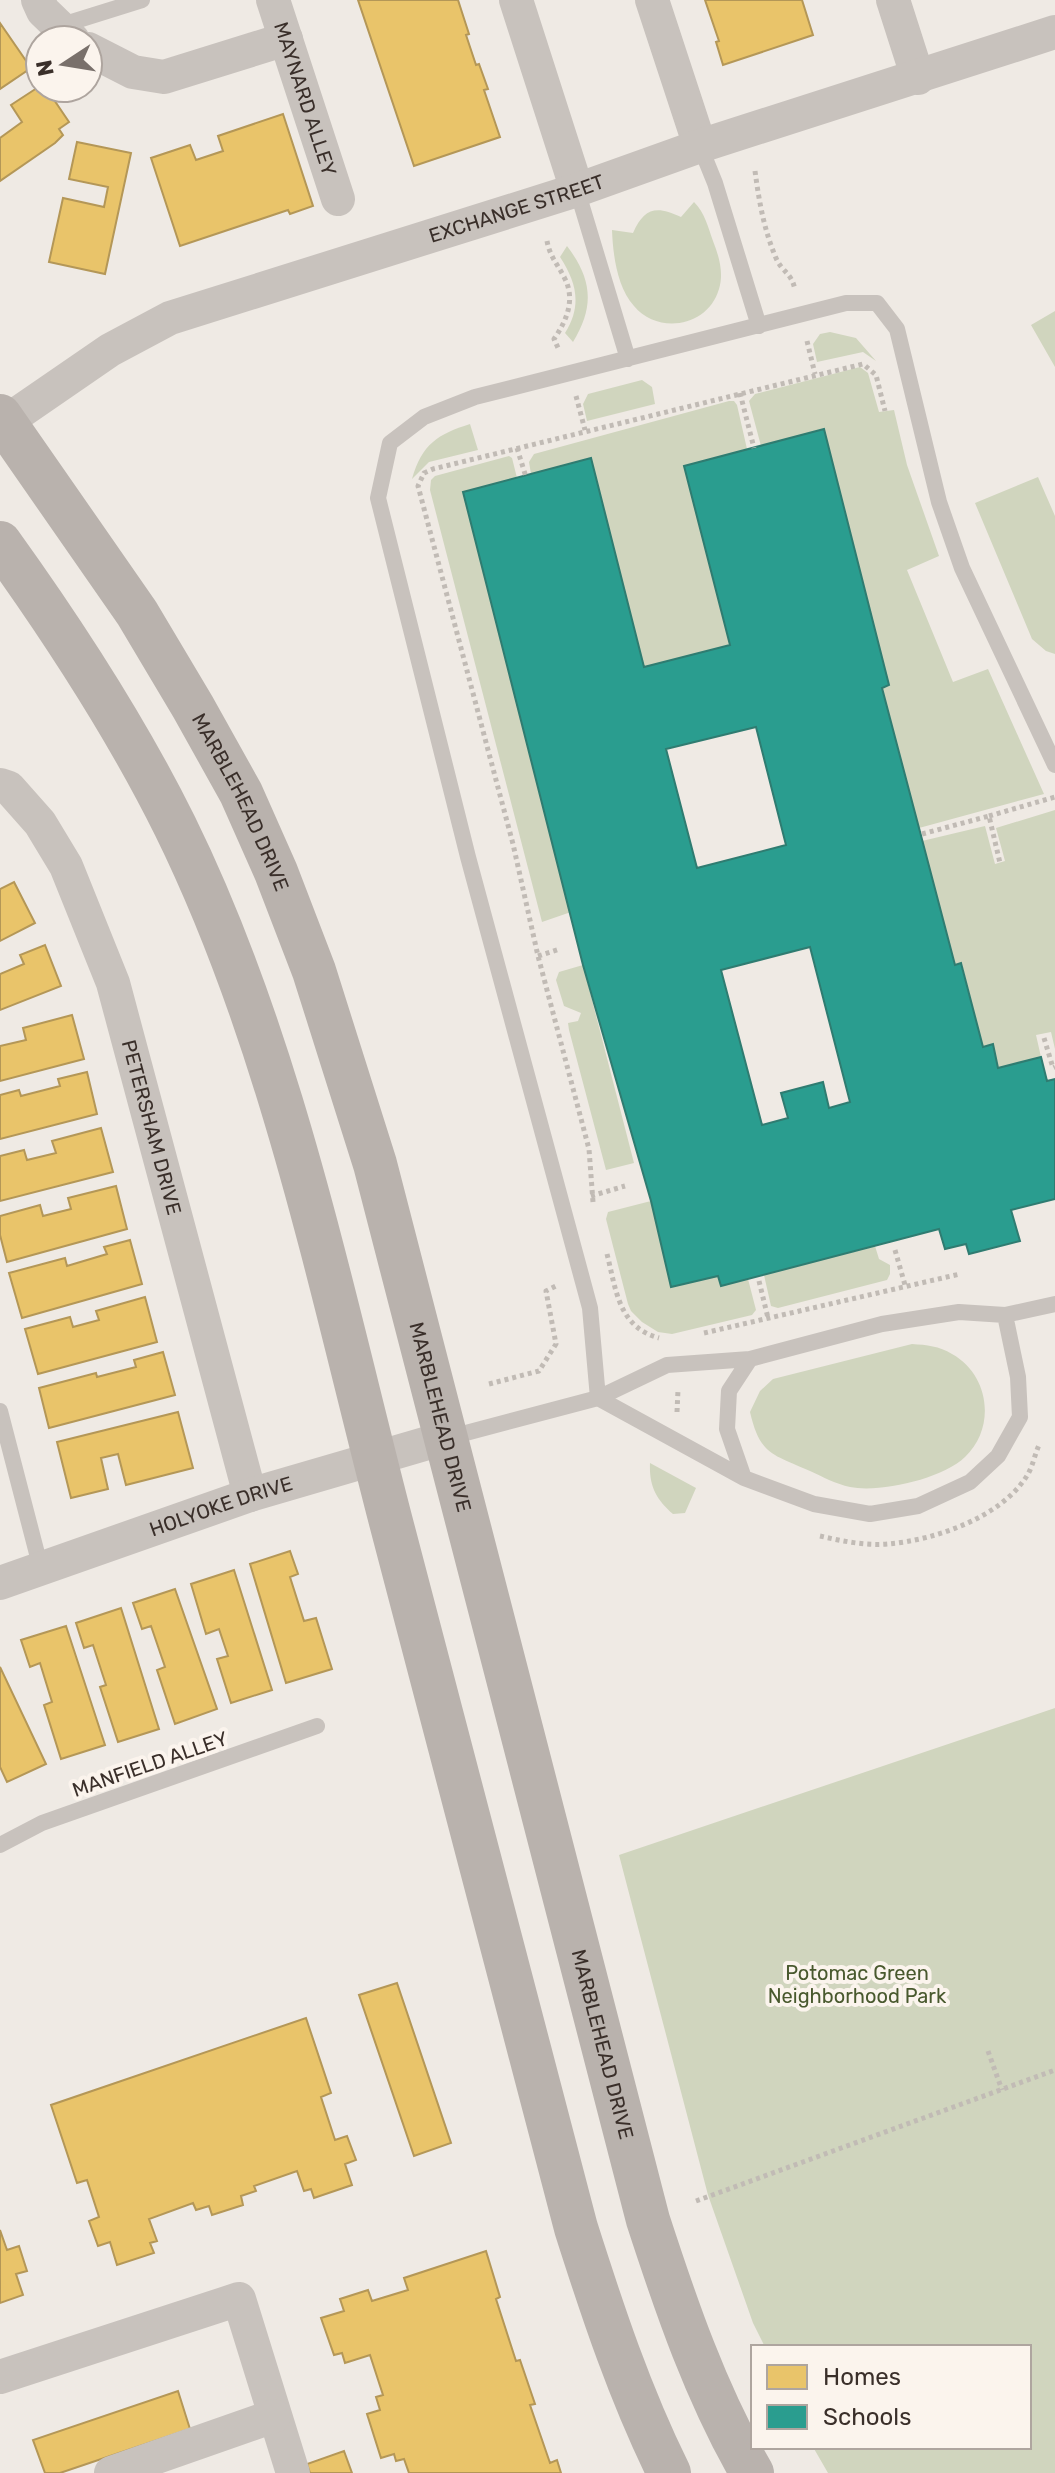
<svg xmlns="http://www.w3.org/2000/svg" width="1055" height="2473" viewBox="0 0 1055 2473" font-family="Rubik,sans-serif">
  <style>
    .green { fill: #d0d5be }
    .homes { fill: #e9c46a; stroke: #b49757; stroke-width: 2 }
    .schools { fill: #2a9d8f; stroke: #2f7c71; stroke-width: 2; fill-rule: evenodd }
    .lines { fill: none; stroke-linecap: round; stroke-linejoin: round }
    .path { stroke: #c1bbb5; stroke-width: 5; stroke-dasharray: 4 4; stroke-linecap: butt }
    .lane { stroke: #c8c2bd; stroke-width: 16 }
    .street { stroke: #c8c2bd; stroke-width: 34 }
    .secondary { stroke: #b9b2ad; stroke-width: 44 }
    .labels { text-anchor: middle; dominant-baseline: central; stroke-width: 8; stroke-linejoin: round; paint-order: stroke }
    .street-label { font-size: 20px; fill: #3a2f2a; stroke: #fbf4ed }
    .park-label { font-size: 20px; fill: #49592e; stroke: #fbf4ed }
  </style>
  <rect width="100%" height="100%" fill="#efeae4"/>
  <path class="green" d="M694,202C705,213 708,227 713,241C719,256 724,273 719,289C708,327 658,335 634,306C617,287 613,255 612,230L633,233C644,208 656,205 681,217Z
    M567,246C592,279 595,306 573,342L565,333C582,306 577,283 560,257Z
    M1055,311V367L1031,325Z
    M830,332L856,338L876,361L863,352L817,362L813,344L820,334Z
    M860,367L868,373L879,412L894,410L907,465L939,556L907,570L953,682L988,669L1044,794L919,828L882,688L889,684L824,429L761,446L749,401L755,394Z
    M642,380L652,387L655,404L587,421L583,404L588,394Z
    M729,401H734L737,405L747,449L684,466L730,645L644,667L591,459L531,474L529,462L534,454Z
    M470,424L478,450L429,462L412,479C422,444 438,434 470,424Z
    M509,456L512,458L517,478L463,492L571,912L542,922L430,490L431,480L435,476Z
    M1038,477L1055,516V654L1046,651L1032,639L975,503Z
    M1055,810V1049L1051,1032L1036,1035L1041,1057L998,1068L993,1045L983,1047L962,964L955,965L922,841L985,826L995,864L1005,861L996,828Z
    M583,965L634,1163L606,1170L569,1030L568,1023L578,1021L581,1013L564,1006L556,980L559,972Z
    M651,1201L671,1287L718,1276L722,1286L748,1279L756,1310L752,1315L672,1334L658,1332L642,1322L631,1311L628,1304L606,1219L608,1212Z
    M875,1246L879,1259L890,1265V1274L887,1280L778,1308L771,1306L764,1275Z
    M912,1344C927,1345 939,1346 952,1354C990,1375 996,1428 965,1457C942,1479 880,1493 850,1487C836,1484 823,1477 810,1471C772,1454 760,1455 750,1412L760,1391L773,1379Z
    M650,1463L696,1488L685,1513L673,1514C656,1499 649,1486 650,1463Z
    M1055,1708V2473H828L813,2447H1029V2347H765L753,2323L708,2195L619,1855Z"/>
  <path class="homes" d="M358,0H458L469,34L466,35L476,65L479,64L488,89L484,90L500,137L414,166Z
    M705,0H802L813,35L723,65L716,42L719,41Z
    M0,23L31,68L0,89Z
    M40,86V88H46L69,122L59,129L63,135L55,143L0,181V138L22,122L11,105Z
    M283,114L313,206L290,214L288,210L180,246L151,158L190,145L196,160L223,151L218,136Z
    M77,142L131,153L105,274L49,262L63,198L104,207L108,187L69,179Z
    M14,882L35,923L0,941V889Z
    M45,945L61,986L0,1010V974L24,964L20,955Z
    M72,1015L84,1059L0,1081V1046L26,1040L23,1028Z
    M87,1072L97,1114L0,1139V1095L19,1090L21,1096L60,1086L58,1079Z
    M101,1128L113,1172L0,1201V1156L24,1150L27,1160L56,1153L52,1141Z
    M116,1186L127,1229L7,1262L0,1235V1216L40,1205L43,1216L71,1209L68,1198Z
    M130,1240L142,1284L22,1318L9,1273L65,1258L67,1266L107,1254L104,1247Z
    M145,1297L157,1342L38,1374L25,1329L70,1317L73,1327L99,1320L96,1311Z
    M163,1352L175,1395L49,1428L39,1388L96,1373L97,1377L136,1367L134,1360Z
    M178,1412L193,1468L126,1485L118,1454L101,1458L108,1489L71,1498L57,1442Z
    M290,1551L298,1574L290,1577L304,1621L316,1618L332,1669L286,1683L250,1564Z
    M234,1570L272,1690L231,1703L217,1659L228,1656L219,1629L206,1634L191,1584Z
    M175,1589L217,1709L175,1724L157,1670L165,1667L151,1626L142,1629L133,1603Z
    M121,1608L159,1729L118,1742L100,1687L106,1685L93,1645L84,1648L76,1623Z
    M66,1626L105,1745L61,1759L44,1705L52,1702L40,1663L30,1667L21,1640Z
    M0,1667L46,1764L7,1782L0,1767Z
    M397,1983L451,2143L414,2156L359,1995Z
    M306,2018L331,2093L321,2097L335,2140L347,2136L356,2160L345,2164L352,2185L314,2198L311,2189L304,2191L297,2171L254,2186L256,2191L241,2196L243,2205L212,2215L209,2206L196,2210L193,2203L149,2219L157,2241L150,2243L154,2253L117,2265L110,2242L98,2246L89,2221L99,2217L87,2180L77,2183L51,2105Z
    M0,2230L7,2250L19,2246L27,2271L16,2274L23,2295L0,2303Z
    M486,2251L500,2297L496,2299L516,2361L520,2360L535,2404L530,2405L550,2463L557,2460L561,2473H409L404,2459L396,2461L394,2454L381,2458L367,2414L380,2410L376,2397L383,2395L370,2355L345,2363L342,2353L334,2355L321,2318L344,2311L340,2299L368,2290L372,2301L408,2290L404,2278Z
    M178,2391L190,2429L60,2473H45L33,2440Z
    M344,2451L352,2473H310L307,2464Z"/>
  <path class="schools" d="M824,429L889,685L882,688L919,828L955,965L961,963L983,1047L993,1044L998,1068L1041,1057L1047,1081L1055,1079V1199L1011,1210L1020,1241L969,1254L966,1244L945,1249L939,1229L721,1286L718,1276L671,1287L651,1201L583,965L463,492L591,458L644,667L730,645L684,466ZM756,727L786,845L697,868L666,749ZM810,947L850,1102L829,1108L823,1082L781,1093L788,1118L762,1125L721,970Z"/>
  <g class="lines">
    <path class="path" d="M755,171C759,201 764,230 776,258C782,272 792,273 795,290
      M547,241C550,257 557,263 564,277C576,299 567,320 554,339L559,350
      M807,341L815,374
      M740,393L754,448
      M576,396L585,430
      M517,448L526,477
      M989,816L1055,797
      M922,834L989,816L1000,863
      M538,956L560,949
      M1044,1038L1053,1068L1055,1067
      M591,1196L625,1186
      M593,1202L589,1149L538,956L513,844L418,486L424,473L433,469L863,364L876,375L885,411
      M895,1250L905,1285
      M607,1254C616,1289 618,1327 659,1338
      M759,1281L768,1318
      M704,1333L960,1274
      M489,1384L539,1371L556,1344L546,1291L556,1286
      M677,1412L678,1390
      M820,1536C842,1541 865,1546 888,1544C935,1540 1003,1517 1028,1474C1033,1465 1035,1454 1039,1445
      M988,2051L1002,2090
      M696,2201L1055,2070"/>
    <path class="lane" d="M59,26L142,0
      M700,146L715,183L759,326
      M577,190L628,359
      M959,1312L1005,1315L1018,1377L1020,1417L998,1456L970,1482L918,1506L870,1514L814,1504L744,1478L598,1398L667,1365L750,1359L882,1324Z
      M1005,1315L1055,1304
      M0,1411L41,1569
      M447,1438L598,1398L590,1308L468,857L378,498L390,443L424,417L475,397L846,303H877L897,329L939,502L962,568L1055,765
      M744,1478L727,1429L729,1391L750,1359
      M0,1845L42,1823L317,1726"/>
    <g class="street">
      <path d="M38,0L43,11L73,40"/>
      <path id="s1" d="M273,0L338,199"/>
      <path d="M516,0L577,190"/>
      <path d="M652,0L700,146"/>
      <path d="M893,0L918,78"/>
      <path d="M88,49L133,72L164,77L286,39"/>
      <path id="s2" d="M4,423L110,350L170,318L577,190L700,146L1055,32"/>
      <path id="s3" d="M0,785L9,788L40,823L66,866L113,983L250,1495"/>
      <path id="s4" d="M0,1583L250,1495L445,1438"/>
      <path d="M0,2377L239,2299L293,2473"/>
      <path d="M111,2473L274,2416"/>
    </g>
    <g class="secondary">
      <path id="s5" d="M0,416L137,613L193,707L241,793L276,872L314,971L375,1164L648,2220C676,2306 706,2394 752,2473"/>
      <path d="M0,543C64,632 126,727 175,826C281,1041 331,1291 391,1522C452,1758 514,1993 576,2228C603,2313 630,2394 669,2473"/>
    </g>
  </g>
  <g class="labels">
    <g class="street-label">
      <text stroke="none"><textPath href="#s1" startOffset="104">MAYNARD ALLEY</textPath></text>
      <text stroke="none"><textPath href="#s2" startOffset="560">EXCHANGE STREET</textPath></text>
      <text stroke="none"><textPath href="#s5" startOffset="456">MARBLEHEAD DRIVE</textPath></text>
      <text stroke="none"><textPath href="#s3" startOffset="382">PETERSHAM DRIVE</textPath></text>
      <text stroke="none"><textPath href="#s5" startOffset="1104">MARBLEHEAD DRIVE</textPath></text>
      <text stroke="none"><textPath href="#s4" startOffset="234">HOLYOKE DRIVE</textPath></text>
      <text transform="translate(150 1764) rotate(-19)">MANFIELD ALLEY</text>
      <text stroke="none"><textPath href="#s5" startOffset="1752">MARBLEHEAD DRIVE</textPath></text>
    </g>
    <g class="park-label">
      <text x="857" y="1973">Potomac Green<tspan x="857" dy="23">Neighborhood Park</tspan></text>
    </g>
  </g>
  <rect x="751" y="2345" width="280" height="104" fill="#fbf4ed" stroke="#aea59f" stroke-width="2"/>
  <rect x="767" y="2365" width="40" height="24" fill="#e9c46a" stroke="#aea59f" stroke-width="2"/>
  <text x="823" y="2385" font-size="24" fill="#3a2f2a">Homes</text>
  <rect x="767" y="2405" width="40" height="24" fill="#2a9d8f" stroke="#aea59f" stroke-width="2"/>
  <text x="823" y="2425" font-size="24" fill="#3a2f2a">Schools</text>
  <g transform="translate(64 64) rotate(258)"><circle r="38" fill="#fbf4ed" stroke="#aea59f" stroke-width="2"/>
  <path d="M0-6L14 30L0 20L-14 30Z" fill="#79706b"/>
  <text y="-12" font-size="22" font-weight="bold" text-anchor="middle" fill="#3a2f2a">N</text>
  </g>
</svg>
